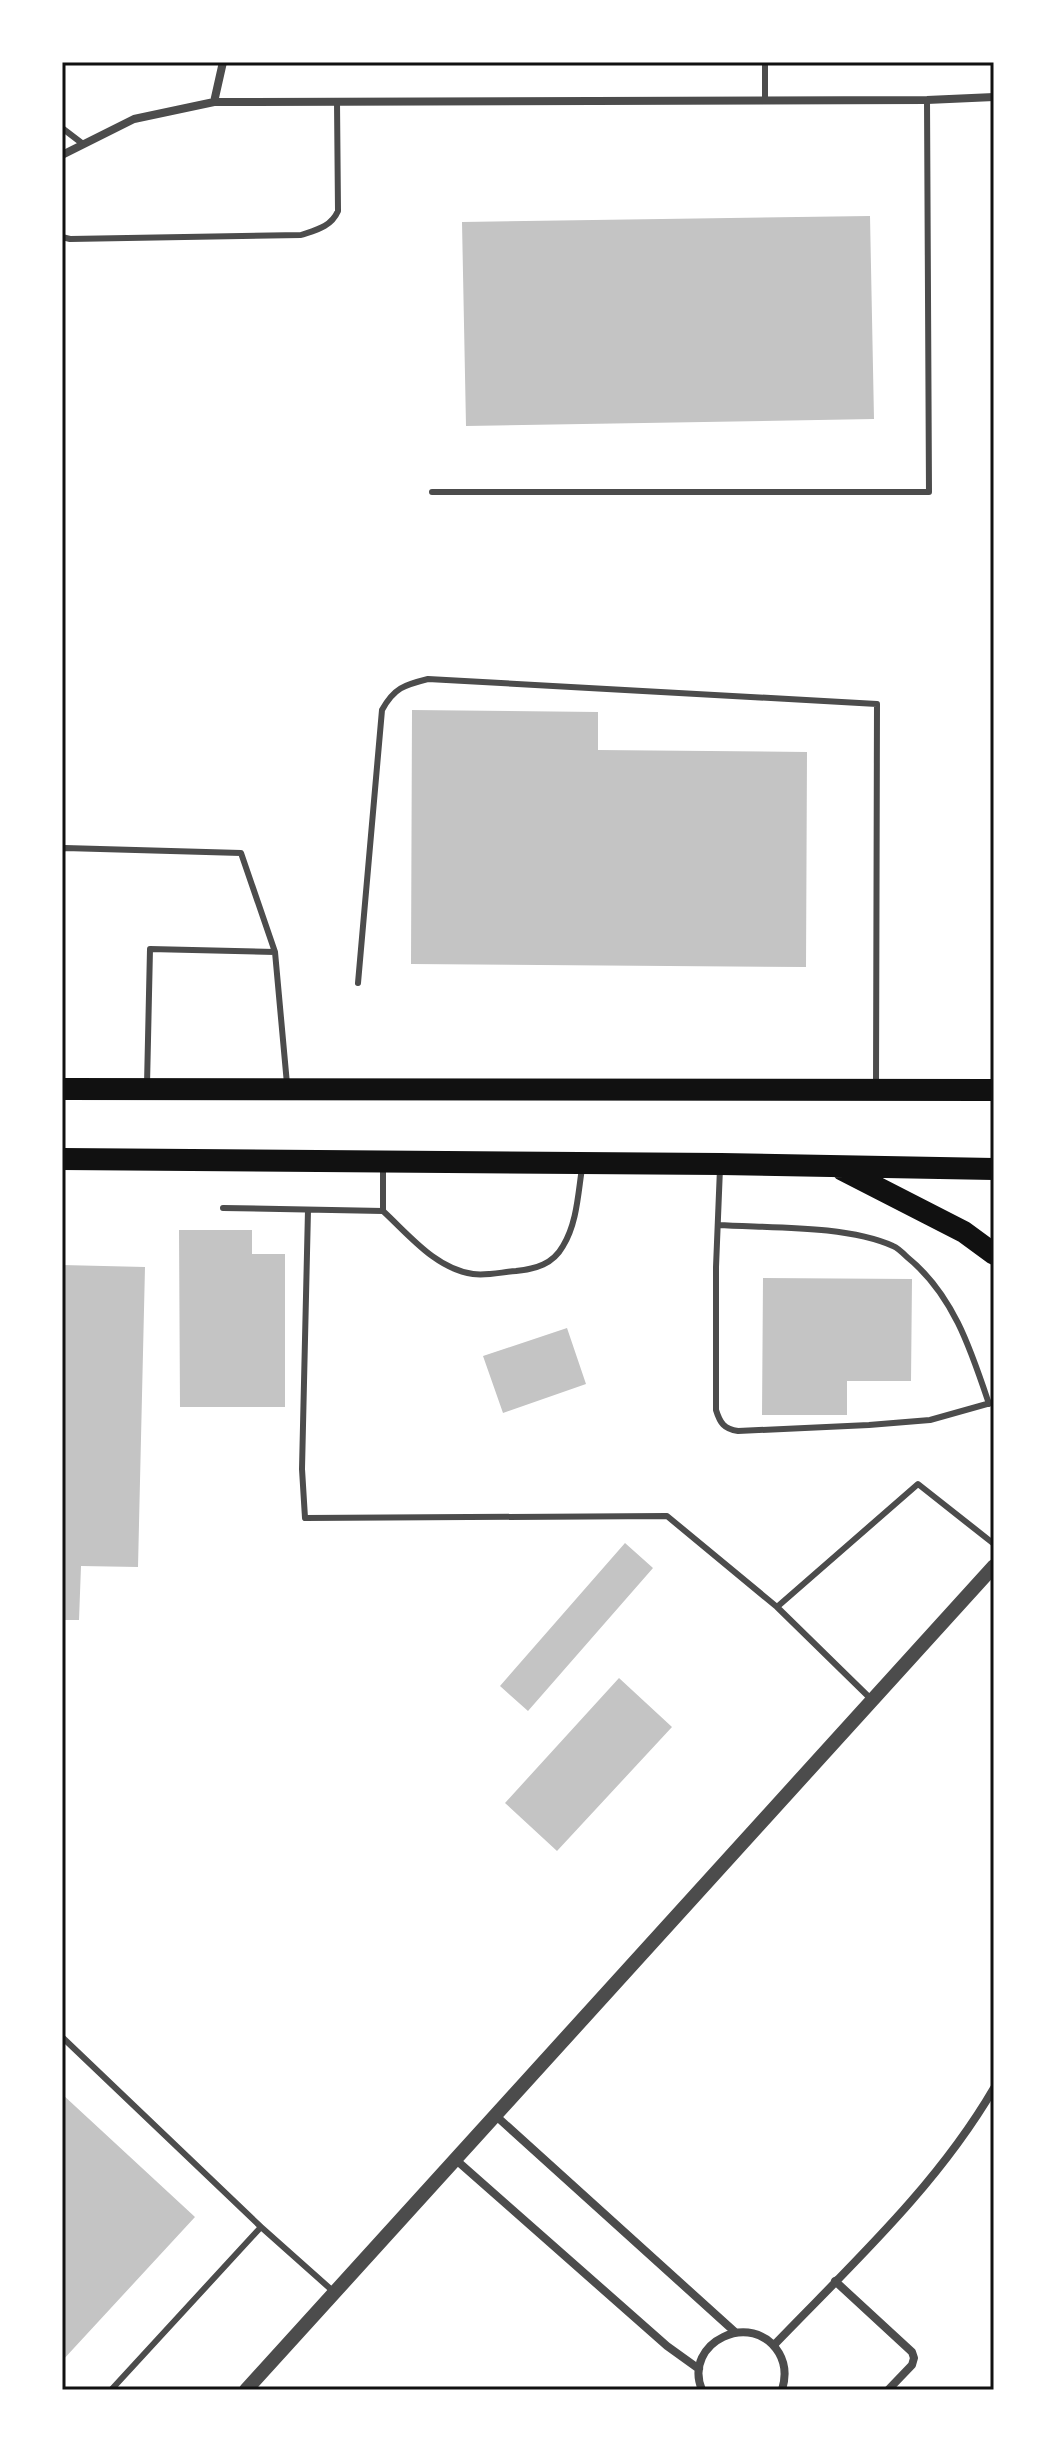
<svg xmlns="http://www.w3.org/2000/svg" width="1056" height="2452" viewBox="0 0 1056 2452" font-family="'Roboto Condensed',sans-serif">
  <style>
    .building { fill: #c4c4c4 }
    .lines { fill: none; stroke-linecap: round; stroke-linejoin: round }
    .service { stroke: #4c4c4c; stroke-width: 6 }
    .minor { stroke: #4c4c4c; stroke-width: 8 }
    .tertiary { stroke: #4c4c4c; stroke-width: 14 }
    .trunk { stroke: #111; stroke-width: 22 }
    .neatline { fill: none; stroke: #111; stroke-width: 3 }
  </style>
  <rect width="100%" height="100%" fill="#fff"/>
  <path class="building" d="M870,216L874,419L466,426L462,222Z
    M412,710L598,712V750L807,752L806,967L411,964Z
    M179,1230H252V1254H285V1407H180Z
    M62,1265L145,1267L138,1567L81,1566L79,1620H62Z
    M763,1278L912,1279L911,1381H847V1415H762Z
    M567,1328L586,1384L503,1413L483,1356Z
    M625,1543L653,1568L528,1711L500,1686Z
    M619,1678L672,1727L557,1851L505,1803Z
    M62,2094L195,2217L62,2361Z"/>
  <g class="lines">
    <path class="service" d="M765,62V101
      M62,128L83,144
      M62,237L70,239L301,235C316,230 331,227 338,211L337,102
      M432,492H929L927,100
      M62,850L65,848L241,853L275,952L287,1084
      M358,983L382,710C394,688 404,685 428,679L877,704L876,1086
      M147,1085L150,949L275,952
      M720,1168L716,1267V1410C720,1423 724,1429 738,1431L869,1425L930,1420L994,1402
      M223,1208L383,1211V1165
      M308,1210L302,1469L305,1518L667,1516L777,1607
      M383,1211C409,1235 436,1269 473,1274C487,1276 502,1272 516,1271C536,1269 553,1264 563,1246C577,1223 578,1194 582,1168
      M718,1225C770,1228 846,1225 893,1246C898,1248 903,1253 907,1257C953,1294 971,1350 989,1404
      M872,1700L777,1607L918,1484L994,1544
      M62,2037L261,2227L334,2292
      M111,2390L261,2227"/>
    <path class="minor" d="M214,102L223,62
      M62,155L134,119L214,102L927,100L994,97
      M495,2115L735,2332
      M455,2159L667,2346L699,2369
      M835,2281L912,2352L914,2358L912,2365L888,2390
      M774,2345C852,2264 937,2186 994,2088
      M702,2390C682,2342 753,2309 779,2353C786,2365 786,2377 782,2390"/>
    <path class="tertiary" d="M246,2390L994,1566"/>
    <path class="trunk" d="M62,1089L994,1090
      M62,1159L721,1164L994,1169
      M843,1170L964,1232L994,1254"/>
  </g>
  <rect width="1056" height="2452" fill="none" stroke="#ffffff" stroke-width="128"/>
  <rect x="64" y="64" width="928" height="2324" class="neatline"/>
</svg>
